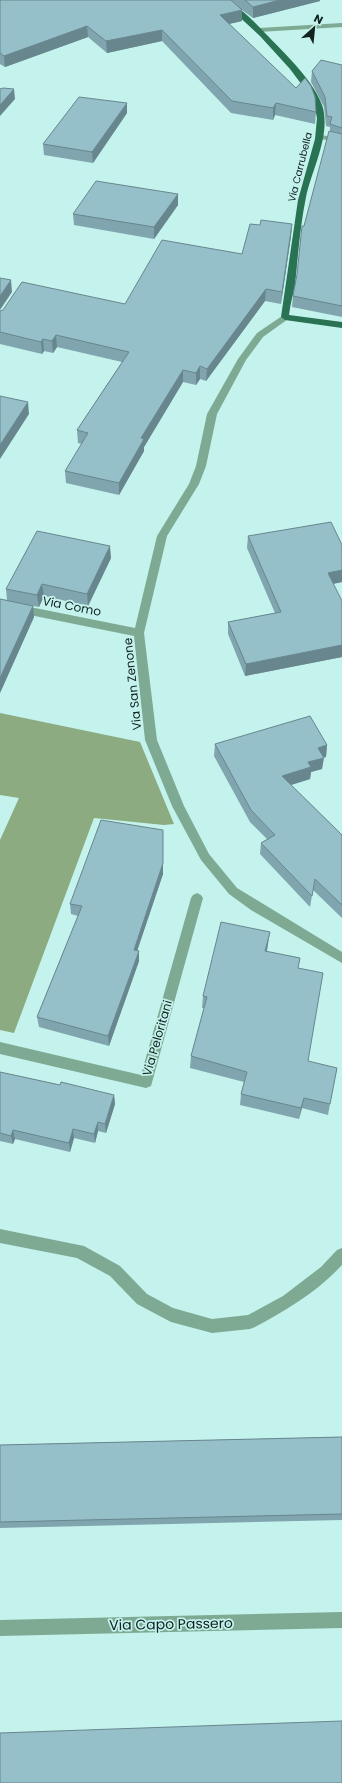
<svg xmlns="http://www.w3.org/2000/svg" width="342" height="1783" viewBox="0 0 342 1783" font-family="Poppins,sans-serif">
  <style>
    .forest { fill: #8cab80 }
    .lines { fill: none; stroke-linecap: round; stroke-linejoin: round }
    .lane { fill: #7eaa93; fill-rule: evenodd }
    .street { fill: #7eaa93; fill-rule: evenodd }
    .primary { fill: #297253; fill-rule: evenodd }
    .wall { fill: #80a5ae }
    .shaded-wall { fill: #68868d }
    .building { fill: #95c0ca; stroke: #68868d }
    .labels { text-anchor: middle; dominant-baseline: central; stroke-width: 3.5; stroke-linejoin: round; paint-order: stroke }
    .far-street-label { font-size: 10px; fill: #112220; stroke: #c4f2ec }
    .street-label { font-size: 12px; fill: #112220; stroke: #c4f2ec }
    .near-street-label { font-size: 14px; fill: #112220; stroke: #c4f2ec }
  </style>
  <rect width="100%" height="100%" fill="#c4f2ec"/>
  <path class="forest" d="M0,713L140,742L174,824L164,825L94,818L14,1033L0,1030V840L19,798L0,795Z"/>
  <g class="lines">
    <path class="lane" d="M0,1229L84,1246L120,1266L147,1294L173,1308L212,1319L248,1315L283,1296L321,1267L337,1250L342,1248V1265C317,1292 287,1310 255,1327L250,1329L212,1333L171,1322L137,1304L110,1276L77,1258L0,1243Z"/>
    <path class="street" d="M342,23V27L259,32L256,30L259,28Z
      M316,134L342,139V143L316,138Z
      M285,314L289,317L288,319L263,337L246,360L217,414L206,466L199,484L167,536L144,633L157,740L184,806L209,854L237,888L342,952V963L251,910L229,894L201,860L172,806L145,740L134,636L0,609V601L135,628L157,536L189,484L196,466L207,414L238,359L257,333Z
      M197,893L201,895L203,898L151,1086L146,1088L0,1054V1042L141,1075L191,898L193,895Z
      M342,1612V1628L0,1636V1620Z"/>
    <path class="primary" d="M221,0C235,0 257,25 268,36C286,55 316,83 323,108C330,138 312,169 306,197C300,226 298,256 295,285C293,295 290,305 289,315L342,322V328L285,320L281,317L298,200L315,139L317,118L315,108L311,97L290,69L260,36Z"/>
  </g>
  <path class="wall" d="M0,0H320V1L253,18L242,10V21L229,24L316,112L315,124L275,115L273,120L231,113L162,41L107,53L88,37L5,67L0,64Z
    M342,65V317L292,307L293,296L297,274L304,226L330,131V127L326,126L324,107L311,82L312,71Z
    M127,113L93,163L44,155L43,144Z
    M178,194V205L154,239L74,225L73,214Z
    M292,224L291,236L281,304L265,301L206,381L200,379L196,385L183,382L144,447V451L119,495L66,483L65,471L82,444L78,443L77,430L122,362L57,347L53,353L44,351L42,354L0,344V311L125,304L242,254L260,225Z
    M248,536L342,545V582L333,584L342,602V657L245,676L228,634V622L275,613L247,548Z
    M111,558L88,606L44,596L39,607L33,606L34,617L0,693V599L7,600L6,589Z
    M215,744L327,745L326,757H323L322,769L311,772L310,779L291,785L342,835V918L313,890L310,907L260,854L261,843L267,839L250,822L214,756Z
    M163,830V874L137,951H139V961L109,1046L39,1027L37,1017L78,916L71,914L70,904Z
    M268,944L267,952L300,958L298,968L308,1061L330,1104L328,1115L302,1108L299,1119L240,1105L241,1094L244,1082L190,1068L191,1056L204,1008H202L203,996Z
    M0,1072L60,1085L114,1095L115,1104L106,1133L98,1131L95,1143L74,1138L70,1152L15,1139L13,1144L0,1141Z
    M342,1437V1520L0,1528V1445Z"/>
  <path class="shaded-wall" d="M280,0H320V1L253,18V7Z
    M242,10V21L220,26V15Z
    M87,26L88,37L5,67L4,56Z
    M162,30V41L107,53L106,41Z
    M14,89L15,99L0,116V105Z
    M127,103V113L93,163L92,152Z
    M276,103L275,115L273,120V108Z
    M178,194V205L154,239V227Z
    M292,224L291,236L281,304L282,292Z
    M11,280L12,292L0,310V296Z
    M266,289L265,301L206,381L207,369Z
    M56,335L57,347L53,353L52,341Z
    M43,339L44,351L42,354L41,342Z
    M200,366V379L196,385V373Z
    M183,370V382L144,447V451L119,495V483L141,438Z
    M28,402L29,414L0,459V445Z
    M110,546L111,558L88,606L87,594Z
    M342,570V582L327,585L328,573Z
    M42,584L44,596L39,607L37,595Z
    M33,606L34,617L0,693V678Z
    M342,645V657L245,676L246,664Z
    M327,745L326,757L316,760L318,748Z
    M324,758L322,769L311,772L310,779L281,788L282,776L308,762Z
    M163,863V874L134,960V950Z
    M270,932L268,944L264,963L265,951Z
    M139,951V961L109,1046L108,1036Z
    M114,1095L115,1104L106,1133L105,1124Z
    M304,1098L302,1108L299,1119L301,1108Z
    M98,1122V1131L95,1143L94,1134Z
    M73,1129L74,1138L70,1152L69,1143Z
    M13,1130L15,1139L13,1144L11,1136Z"/>
  <path class="building" d="M0,0H231L242,10L220,15L296,88L305,78L311,86L315,97L316,112L276,103L273,108L232,101L162,30L106,41L87,26L4,56L0,53Z
    M245,0H280L253,7Z
    M321,60L342,65V128L330,124L332,117L327,116L325,97L312,71Z
    M3,88L14,89L0,105V89Z
    M79,97L127,103L92,152L43,144Z
    M329,131L342,134V306L293,296L297,274L302,226H304Z
    M96,181L178,194L154,227L73,214Z
    M261,220L292,224L282,292L266,289L207,369L200,366L196,373L183,370L141,438L144,439L119,483L65,471L88,433L77,430L129,352L56,335L52,341L43,339L41,342L0,332V311L3,310L22,282L125,304L162,240L242,254L250,224L260,225Z
    M0,278L11,280L0,296Z
    M0,396L28,402L0,445Z
    M331,522L342,545V570L328,573L342,601V645L246,664L228,622L281,612L248,536Z
    M37,531L110,546L87,594L42,584L37,595L6,589Z
    M0,599L33,606L0,678Z
    M310,716L327,745L318,748L324,758L308,762L311,767L282,776L342,835V905L315,879L312,896L261,843L275,835L251,810L215,744Z
    M101,820L163,830V863L134,950L139,951L108,1036L37,1017L82,906L70,904Z
    M221,922L270,932L265,951L300,958L298,968L323,973L308,1061L337,1068L330,1104L304,1098L301,1108L241,1094L247,1072L191,1056L207,997L203,996Z
    M0,1072L60,1085L61,1082L114,1095L105,1124L98,1122L94,1134L73,1129L69,1143L13,1130L11,1136L0,1133Z
    M342,1437V1514L0,1522V1445Z
    M342,1721V1783H0V1733Z"/>
  <g class="labels">
    <g class="far-street-label">
      <text transform="translate(300 167) rotate(-76)">Via Carrubella</text>
    </g>
    <g class="street-label">
      <text transform="translate(72 606) rotate(11)">Via Como</text>
      <text transform="translate(132 684) rotate(-96)">Via San Zenone</text>
      <text transform="translate(157 1038) rotate(-74)">Via Peloritani</text>
    </g>
    <g class="near-street-label">
      <text transform="translate(171 1624) rotate(-1)">Via Capo Passero</text>
    </g>
  </g>
  <g transform="translate(314 28) rotate(27)" stroke="#c4f2ec" stroke-width="3" paint-order="stroke">
  <path d="M0-3L7 15L0 10L-7 15Z" fill="#112220"/>
  <text y="-6" font-size="11" font-weight="bold" text-anchor="middle" fill="#112220">N</text>
  </g>
</svg>
